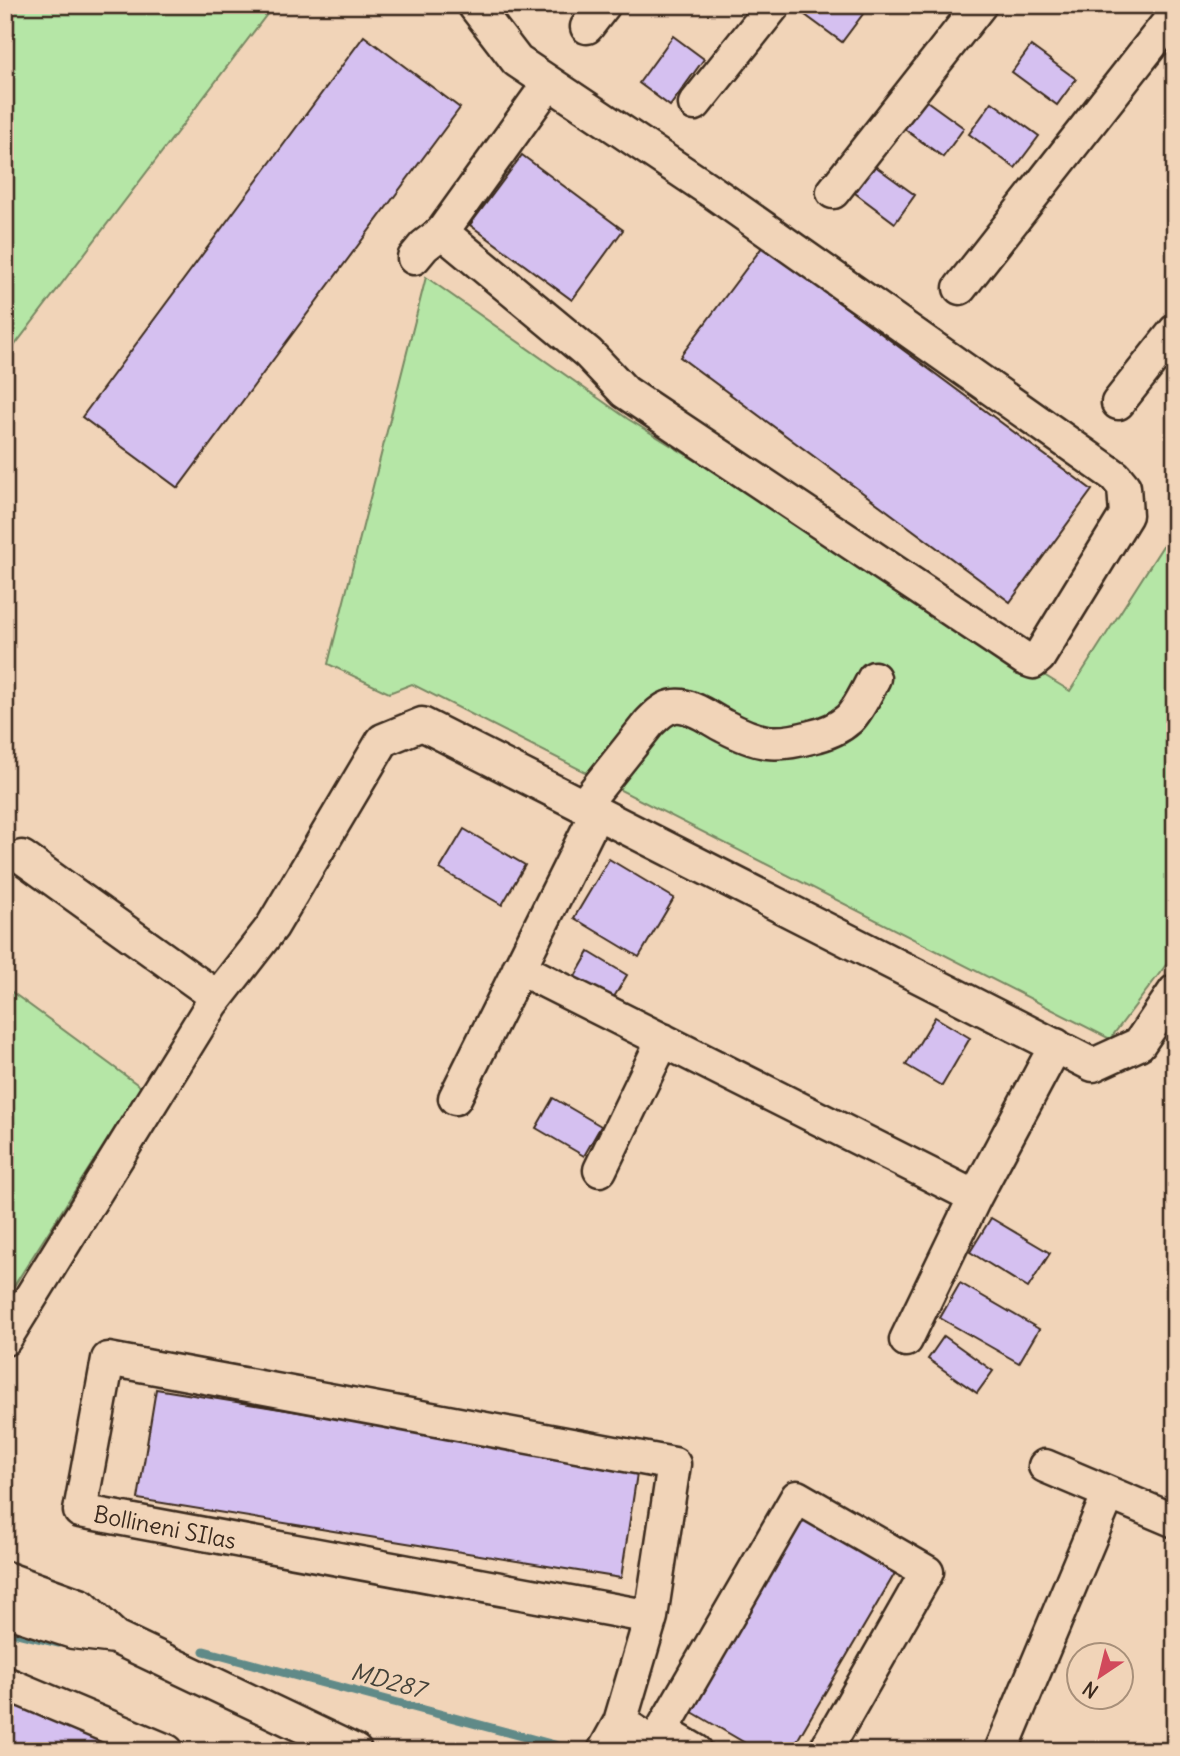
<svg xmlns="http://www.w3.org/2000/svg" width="1180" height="1756" viewBox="0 0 1180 1756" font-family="Delius,sans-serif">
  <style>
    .green { fill: #b5e6a6; stroke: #788862; stroke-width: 2 }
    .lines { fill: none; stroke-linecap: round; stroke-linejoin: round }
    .stream { stroke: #608a88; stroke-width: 9 }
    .building { fill: #d5c0f0; stroke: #3b2a1e; stroke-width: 2 }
    .minor-casing { stroke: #3b2a1e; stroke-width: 37 }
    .minor { stroke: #f1d4b8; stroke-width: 32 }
    .labels { text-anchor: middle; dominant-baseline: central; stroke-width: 5; stroke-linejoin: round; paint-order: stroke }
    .street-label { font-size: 23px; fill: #3b2a1e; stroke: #f1d4b8 }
    .water-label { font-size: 24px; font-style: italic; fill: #444239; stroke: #f1d4b8 }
  </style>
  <rect width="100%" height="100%" fill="#f1d4b8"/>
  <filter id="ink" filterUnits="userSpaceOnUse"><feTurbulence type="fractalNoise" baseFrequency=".0143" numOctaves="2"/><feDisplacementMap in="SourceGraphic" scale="14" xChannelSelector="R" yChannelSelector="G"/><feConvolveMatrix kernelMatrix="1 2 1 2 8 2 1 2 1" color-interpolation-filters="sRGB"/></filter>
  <g filter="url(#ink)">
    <path class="green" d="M5,5H274L5,358Z
      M426,277L628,419L1070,691L1175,527V953L1110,1039L412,684L389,693L328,664Z
      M5,987L141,1087L5,1300Z"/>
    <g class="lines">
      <path class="stream" d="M5,1630L59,1643
        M204,1651L562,1747"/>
    </g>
    <path class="building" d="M805,5H851L863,14L842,42L801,12Z
      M364,36L460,108L178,488L82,417Z
      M673,36L704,59L670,106L639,83Z
      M1031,46L1076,79L1057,105L1012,72Z
      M924,99L964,128L943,157L903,128Z
      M992,102L1039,136L1015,168L969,134Z
      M522,155L623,230L572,300L470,225Z
      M875,166L915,195L895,223L855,193Z
      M763,246L1092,490L1010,602L680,357Z
      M464,829L525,865L502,905L440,869Z
      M609,859L674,898L639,957L574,918Z
      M589,952L627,975L611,1002L573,980Z
      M935,1017L970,1038L942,1086L906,1065Z
      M553,1098L601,1126L584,1156L536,1128Z
      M991,1218L1050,1253L1028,1288L970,1252Z
      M960,1283L1039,1329L1019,1363L940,1318Z
      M944,1336L993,1371L977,1393L928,1359Z
      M156,1389L638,1467L621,1578L138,1499Z
      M801,1512L898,1568L791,1751H759L687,1709Z
      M5,1697L131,1751H5Z"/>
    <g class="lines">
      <g class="minor-casing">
        <path id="minor" d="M474,5L517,61L714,193L1115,476L1124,487L1126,515L1039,657L1033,662L1025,659L625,392L588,353L442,232L549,83
          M587,27L604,5
          M695,104L774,5
          M833,192L980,5
          M414,258L424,246L442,232
          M960,288L1175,14
          M1118,403L1175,331
          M583,806L649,723C656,716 664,707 675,706C691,704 710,719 724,726C758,744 774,747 811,737C825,734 838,729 849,719C859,709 867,691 874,678
          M22,857L217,997
          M519,968L975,1197
          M455,1098L597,812
          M600,1170L663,1040
          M5,1339L212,1004L272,927L383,740L422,724L1093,1065L1139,1044L1175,991
          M906,1340L975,1197L1056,1045
          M108,1359L674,1464L651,1617L80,1511Z
          M1045,1466L1175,1521
          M5,1578L82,1606L115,1637L355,1751
          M5,1610L73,1632L115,1637
          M5,1683L167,1751
          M620,1722L651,1617
          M662,1731L696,1751
          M604,1751L620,1722L636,1732
          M650,1751L797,1497L927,1572L825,1751
          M1001,1751L1109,1493"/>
      </g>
      <use href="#minor" class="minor"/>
    </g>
  </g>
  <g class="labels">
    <g class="street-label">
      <text transform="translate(165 1527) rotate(11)">Bollineni SIlas</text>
    </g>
    <g class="water-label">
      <text transform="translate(388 1680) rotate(15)">MD287</text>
    </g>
  </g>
  <rect width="1180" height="1756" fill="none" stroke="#f1d4b8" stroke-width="28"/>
  <rect x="14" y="14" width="1152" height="1728" fill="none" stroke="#3b2a1e" stroke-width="2.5" filter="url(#ink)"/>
  <g transform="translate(1100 1676) rotate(215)"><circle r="33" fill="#f1d4b8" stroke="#a8907a" stroke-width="2"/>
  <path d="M0-5L12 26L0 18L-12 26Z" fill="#d1495b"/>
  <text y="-10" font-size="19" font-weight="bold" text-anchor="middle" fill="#3b2a1e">N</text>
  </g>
</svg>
